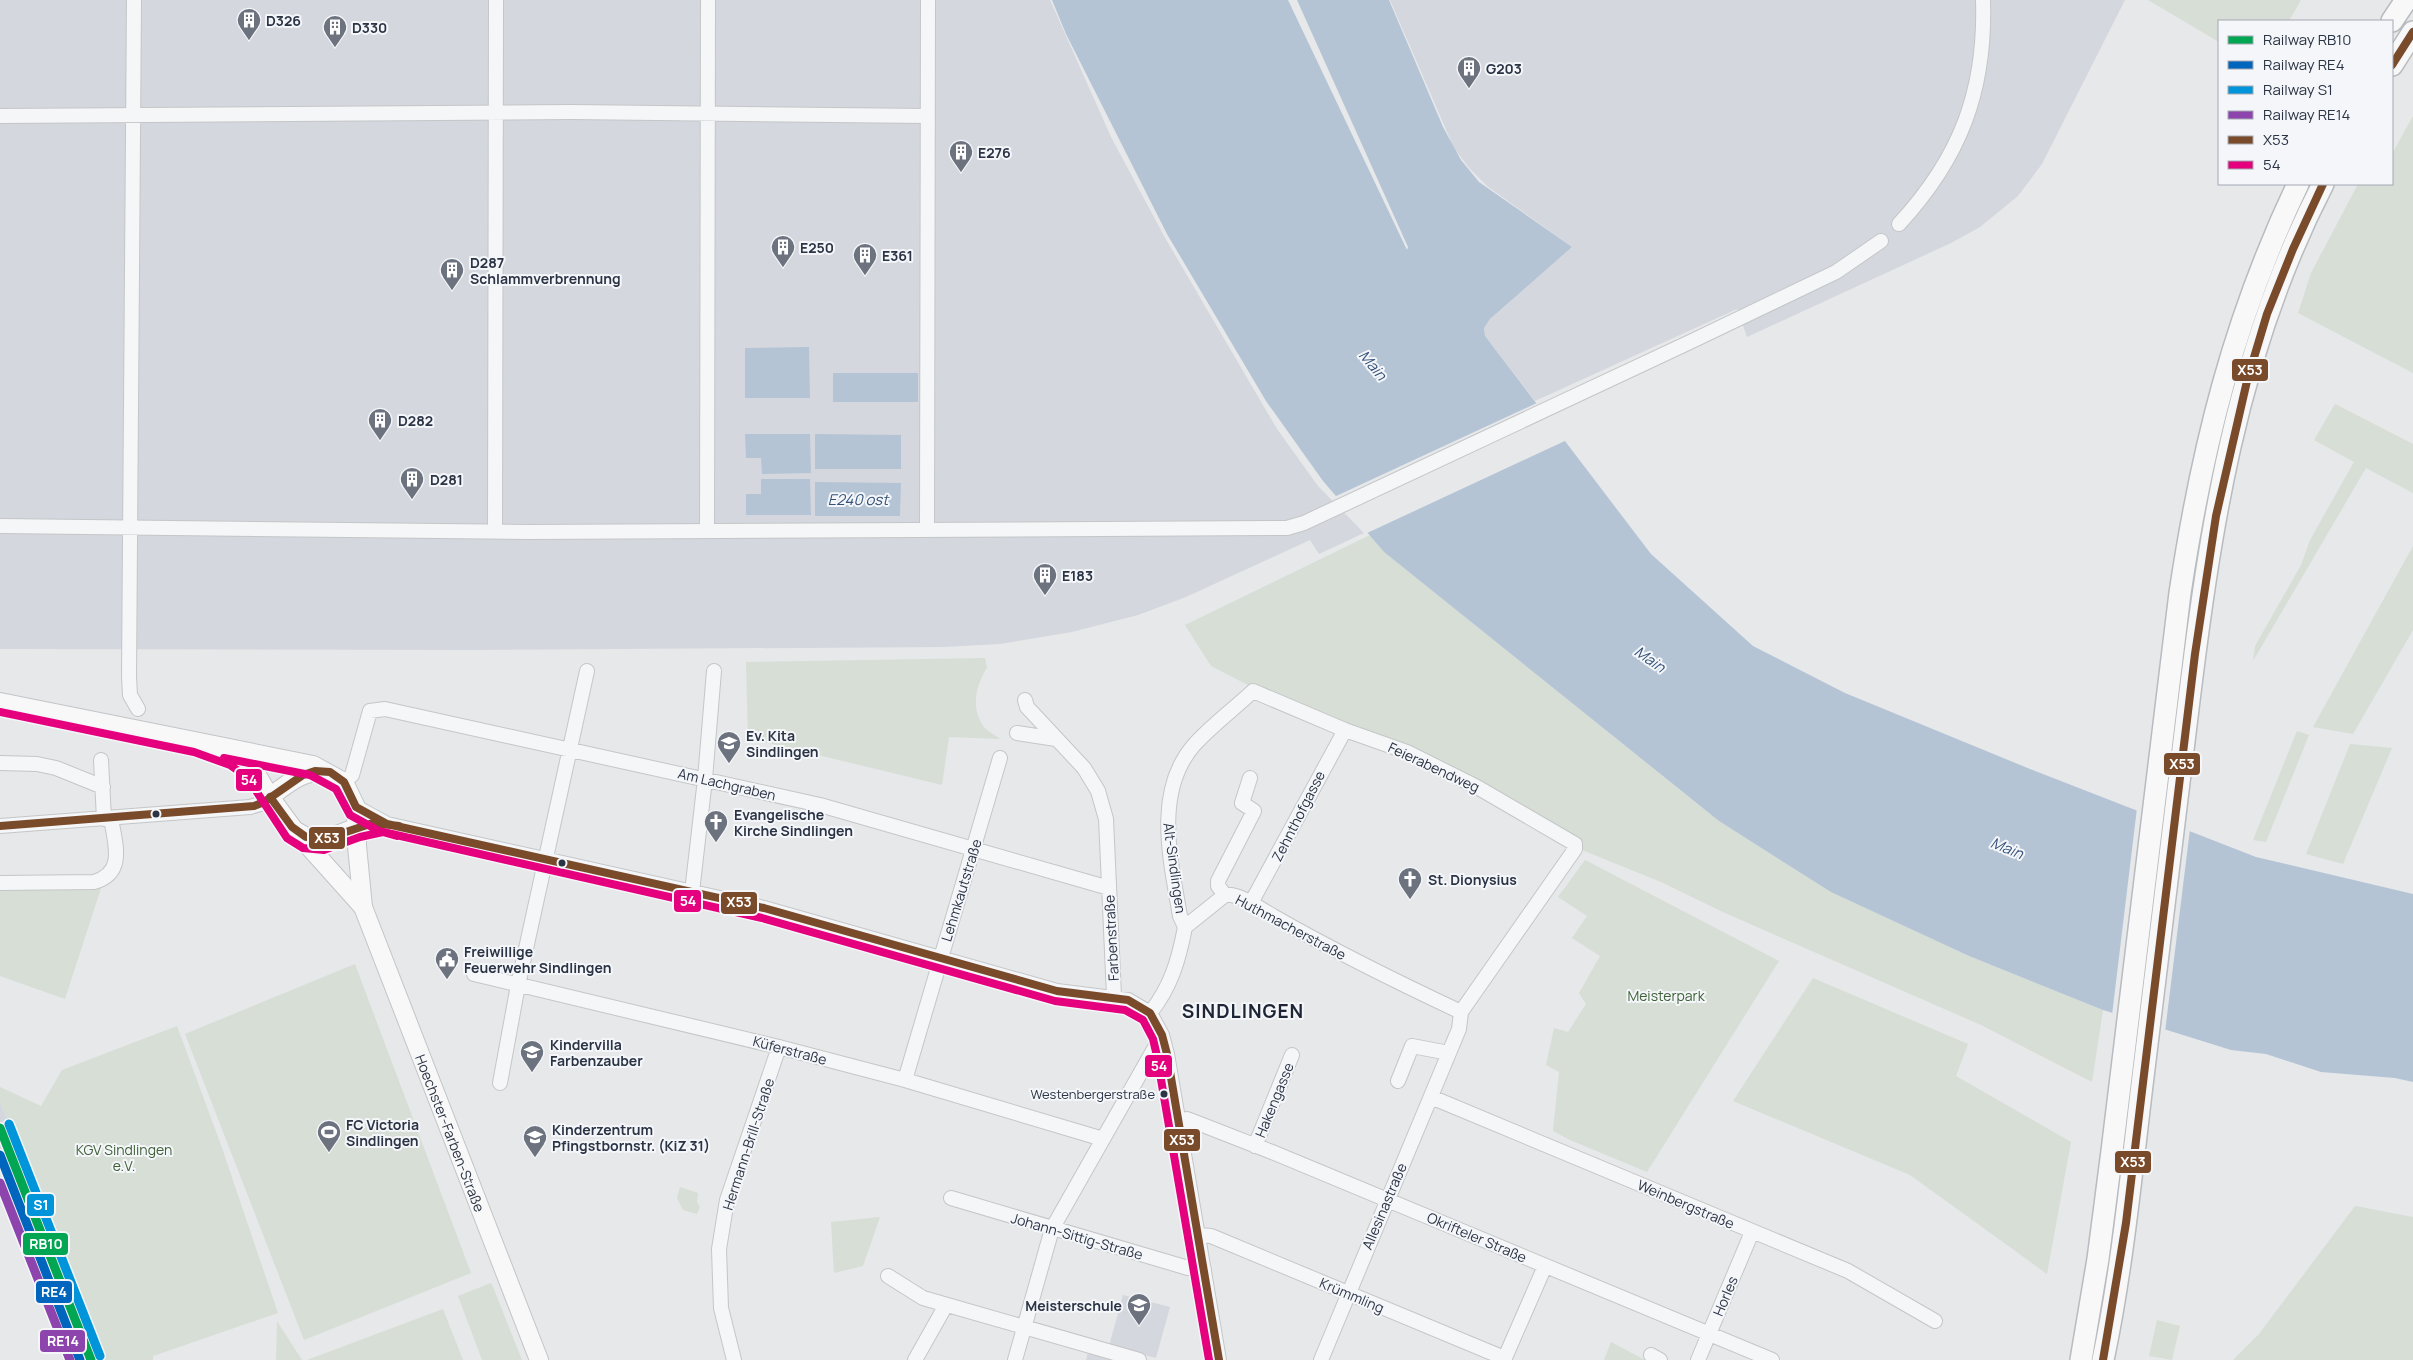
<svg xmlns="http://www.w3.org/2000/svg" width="2413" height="1360" viewBox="0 0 2413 1360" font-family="Manrope,sans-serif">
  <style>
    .built { fill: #d4d7dd }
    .green { fill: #d6ded6 }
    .water { fill: #b4c4d5 }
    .pier { fill: #e6e8ea }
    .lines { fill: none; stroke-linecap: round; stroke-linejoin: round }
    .minor-casing { stroke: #c4c6c8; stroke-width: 16 }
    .major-casing { stroke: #c2c5c8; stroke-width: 20 }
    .highway-casing { stroke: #b8bbbf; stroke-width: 24 }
    .minor { stroke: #f5f6f7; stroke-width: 14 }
    .major { stroke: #f8f8f8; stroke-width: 18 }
    .highway { stroke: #f8f8f8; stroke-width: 21 }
    .bus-1-casing { stroke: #f4f6f9; stroke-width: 11 }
    .bus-2-casing { stroke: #f4f6f9; stroke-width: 11 }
    .bus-1 { stroke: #7a4b2a; stroke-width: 8 }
    .bus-2 { stroke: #e5007d; stroke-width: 8 }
    .rail-1-casing { stroke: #f4f6f9; stroke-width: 12 }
    .rail-2-casing { stroke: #f4f6f9; stroke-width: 12 }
    .rail-3-casing { stroke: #f4f6f9; stroke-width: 12 }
    .rail-4-casing { stroke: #f4f6f9; stroke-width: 12 }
    .rail-1 { stroke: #00a651; stroke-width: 9 }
    .rail-2 { stroke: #0065bd; stroke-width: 9 }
    .rail-3 { stroke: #0095da; stroke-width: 9 }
    .rail-4 { stroke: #8e44ad; stroke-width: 9 }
    .bus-dot { fill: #2b3445; stroke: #f4f6f9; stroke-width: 2 }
    .labels { text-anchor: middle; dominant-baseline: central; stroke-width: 4; stroke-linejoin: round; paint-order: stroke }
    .bus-label { font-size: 13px; fill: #2b3445; stroke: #f4f6f9; text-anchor: end }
    .poi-label { font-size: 14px; font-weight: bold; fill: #2b3445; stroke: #f4f6f9; text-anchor: start }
    .street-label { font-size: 14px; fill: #2b3445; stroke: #f4f6f9 }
    .park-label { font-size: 14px; fill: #3f6138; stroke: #f4f6f9 }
    .water-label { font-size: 15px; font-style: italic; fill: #34527a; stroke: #f4f6f9 }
    .district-label { font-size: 19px; font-weight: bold; letter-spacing: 1px; fill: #1d2536; stroke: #f4f6f9 }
    .line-badge { stroke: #f4f6f9; stroke-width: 2 }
    .badge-label { font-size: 14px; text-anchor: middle; font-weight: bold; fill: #fff }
  </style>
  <rect width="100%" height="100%" fill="#e6e8ea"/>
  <path class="built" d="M0,0H1050L1111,137L1164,236L1277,429L1318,486L1364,533L1319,554L1310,540L1186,597L1138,615L1072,632L1000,644L942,647L467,650L0,649Z
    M1390,0H2125L2042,164L2018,196L1980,227L1951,243L1747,337L1737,309L1535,401L1485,336L1484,328L1490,319L1572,247L1487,186L1470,169L1454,148Z
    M0,1102L63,1261L99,1360H79L0,1161Z
    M1123,1295L1170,1307L1156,1358L1109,1346Z
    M1088,1352L1120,1360H1086Z"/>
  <path class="green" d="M2148,0H2301L2289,21H2219V42Z
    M2413,116V373L2298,313L2311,273L2358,184H2392V154Z
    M2335,404L2413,444V493L2366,468L2253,661L2255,646L2301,565L2310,540L2354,462L2314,440Z
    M1370,535L1384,552L1719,821L1832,892L1969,956L2103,1010L2092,1082L1981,1025L1725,913L1661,882L1577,848L1531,813L1254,688L1211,666L1185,625Z
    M2413,546V630L2353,734L2313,727Z
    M985,658L987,668C976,685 970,708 984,727C987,731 995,735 1000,739L949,737L942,785L748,738L746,662Z
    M2297,731L2309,735L2266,842L2253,840Z
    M2350,744L2392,748L2343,864L2306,854Z
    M1585,860L1779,961L1647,1172L1570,1140L1553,1131L1559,1072L1546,1065L1554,1028L1568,1032L1586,1004L1579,993L1600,956L1572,938L1587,916L1558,897Z
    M102,885L65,999L0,976V890Z
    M355,964L471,1273L304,1340L185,1034Z
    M1813,978L1968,1044L1956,1076L2071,1142L2047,1274L1910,1175L1733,1101Z
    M177,1026L221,1145L278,1313L153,1356V1360H99L0,1102V1087L41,1106L62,1070Z
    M680,1187L698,1193L697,1202L700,1207L697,1214L683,1210L677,1198Z
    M2355,1206L2413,1217V1360H2233L2259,1334Z
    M880,1217L863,1266L834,1273L831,1222Z
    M491,1283L493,1287L522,1360H482L458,1296Z
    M443,1309L463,1360H307Z
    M2157,1320L2180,1326L2172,1360L2149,1356Z
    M277,1321L302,1360H276Z
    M1611,1342L1645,1360H1604Z"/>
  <path class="water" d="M1052,0H1288L1407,250L1408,247L1297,0H1389L1443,127L1461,160L1479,182L1572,247L1490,319L1484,328L1485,336L1651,554L1753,646L1845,693L2030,769L2256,857L2413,894V1082L2395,1078L2321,1072L2266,1054L2231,1050L2103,1010L1969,956L1831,892L1719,821L1384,552L1323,481L1266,401L1167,234L1066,34Z
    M809,347L810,398H745V348Z
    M833,373H918V402H833Z
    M745,434H810L811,473L762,474L761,458H746Z
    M815,434L901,435V469H815Z
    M761,479H810L811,515H746V494H761Z
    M815,482L901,483L900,516H815Z"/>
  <path class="pier" d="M1539,402L1567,440L1365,534L1334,497Z
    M2137,808L2190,829L2165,1032L2112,1015Z"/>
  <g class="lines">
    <g class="minor-casing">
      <path id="minor" d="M134,0L129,677L130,695L138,709
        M0,116L572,112L927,116
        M1899,224C1960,158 1986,91 1983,0
        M0,526L528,532L1287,528L1304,523L1690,342L1836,272L1881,241
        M927,528L928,0
        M495,531L496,0
        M707,531L708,0
        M1025,700L1027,707L1084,768L1098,791L1106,819L1114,996
        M1017,733L1056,739
        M101,760L104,819
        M0,763L37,764L56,768L103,787
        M344,782L352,775L370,711L385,709L820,805L1109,888
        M356,807L387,824L764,908L1057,991L1128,1000L1150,1013L1162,1035L1167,1054L1219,1360
        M0,826L250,807L260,804L270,797
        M0,883L94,882C126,873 115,844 111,818
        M692,892L705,779L714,671
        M1225,895L1218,886V881L1254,811L1242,803L1250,778
        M1251,903L1345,730
        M1185,927L1180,916C1171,862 1153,792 1194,745C1211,726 1234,709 1253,691L1345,730L1407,752L1477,787L1575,844V849L1461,1012L1459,1029L1321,1360
        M474,974L779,1047L905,1080L1103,1139
        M1150,1013C1171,987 1179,959 1185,927L1225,895C1240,893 1260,909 1273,916C1334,951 1397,982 1461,1012
        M905,1080L1000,758
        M1398,1081L1412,1046L1449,1053
        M500,1083L518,985L587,671
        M1431,1097L1848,1271L1935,1321
        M1180,1121L1187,1119L1195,1122L1272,1152L1772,1360
        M1255,1146L1292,1055
        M951,1198L1188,1268L1204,1269
        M1198,1235L1211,1236L1504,1358
        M888,1276L923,1298L1139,1360
        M1651,1355L1660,1360
        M734,1360L721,1308L719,1249L727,1200L779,1047
        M915,1360L946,1305
        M1015,1360L1052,1229L1162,1035
        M1504,1360L1545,1266
        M1698,1360L1752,1232"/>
    </g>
    <g class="major-casing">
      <g id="major">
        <path id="s1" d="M0,702L313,765L344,782L356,807L357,846L363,907L539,1360"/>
        <path d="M226,753L254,770L270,797L295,831L363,907"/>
        <path d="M270,797C287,784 303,770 325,772"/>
        <path d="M298,832C318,846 336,835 357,827"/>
      </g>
    </g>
    <g class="highway-casing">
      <path id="highway" d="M2392,21L2406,0
        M2392,65L2413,32
        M2081,1360L2098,1259L2112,1151L2180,593C2202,447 2234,318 2298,184
        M2103,1360C2122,1270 2131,1176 2142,1085C2157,965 2171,845 2186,725C2209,535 2234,356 2323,184"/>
    </g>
    <use href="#minor" class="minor"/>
    <use href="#major" class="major"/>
    <use href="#highway" class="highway"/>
    <g class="bus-1-casing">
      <path id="bus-1" d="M2392,65L2413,32
        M270,797L292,827L306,837L328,838L373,823L399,826
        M0,826L254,806L264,802L303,775L315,771L330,772L344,782L356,807L387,824L764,908L1057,991L1128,1000L1150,1013L1162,1035L1167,1054L1219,1360
        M2103,1360L2126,1223L2195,654L2216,516L2247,381L2267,314L2293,249L2323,184"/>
    </g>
    <g class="bus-2-casing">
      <path id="bus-2" d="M0,712L194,752L230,765L247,777L287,838L303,848L324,850L360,837L383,832L762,918L1055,1001L1125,1010L1143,1020L1153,1039L1157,1056L1209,1360
        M224,758L310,775L336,789L350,815L379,831L397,836"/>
    </g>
    <use href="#bus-1" class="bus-1"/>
    <use href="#bus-2" class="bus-2"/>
    <g class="rail-1-casing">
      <path id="rail-1" d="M0,1128L91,1360"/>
    </g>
    <g class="rail-2-casing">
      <path id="rail-2" d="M0,1155L80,1360"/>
    </g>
    <g class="rail-3-casing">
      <path id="rail-3" d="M9,1124L100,1356"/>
    </g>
    <g class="rail-4-casing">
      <path id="rail-4" d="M0,1183L70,1360"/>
    </g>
    <use href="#rail-1" class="rail-1"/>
    <use href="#rail-2" class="rail-2"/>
    <use href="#rail-3" class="rail-3"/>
    <use href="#rail-4" class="rail-4"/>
  </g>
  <defs>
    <g id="building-pin" transform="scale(1.25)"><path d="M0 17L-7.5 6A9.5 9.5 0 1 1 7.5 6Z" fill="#6c737f" stroke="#f4f6f9"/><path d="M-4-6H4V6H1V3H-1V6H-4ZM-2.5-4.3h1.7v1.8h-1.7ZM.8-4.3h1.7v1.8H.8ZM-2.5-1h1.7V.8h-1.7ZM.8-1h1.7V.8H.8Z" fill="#fff"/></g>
    <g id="school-pin" transform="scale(1.25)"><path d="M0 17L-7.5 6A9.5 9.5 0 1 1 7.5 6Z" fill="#6c737f" stroke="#f4f6f9"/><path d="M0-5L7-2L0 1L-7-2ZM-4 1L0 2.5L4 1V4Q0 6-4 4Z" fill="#fff"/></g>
    <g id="church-pin" transform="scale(1.25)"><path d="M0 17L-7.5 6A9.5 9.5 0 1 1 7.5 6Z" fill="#6c737f" stroke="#f4f6f9"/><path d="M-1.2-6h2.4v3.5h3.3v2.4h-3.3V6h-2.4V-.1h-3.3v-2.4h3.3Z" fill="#fff"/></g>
    <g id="civic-pin" transform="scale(1.25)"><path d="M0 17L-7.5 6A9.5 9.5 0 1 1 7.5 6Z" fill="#6c737f" stroke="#f4f6f9"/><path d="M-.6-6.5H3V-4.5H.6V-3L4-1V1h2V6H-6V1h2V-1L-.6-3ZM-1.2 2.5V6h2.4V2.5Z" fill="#fff"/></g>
    <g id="stadium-pin" transform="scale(1.25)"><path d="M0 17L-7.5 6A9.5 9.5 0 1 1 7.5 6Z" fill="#6c737f" stroke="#f4f6f9"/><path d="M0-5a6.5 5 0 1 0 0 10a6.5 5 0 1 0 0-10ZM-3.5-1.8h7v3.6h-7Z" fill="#fff"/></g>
  </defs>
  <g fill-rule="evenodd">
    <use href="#building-pin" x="249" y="20"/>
    <use href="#building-pin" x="335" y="27"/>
    <use href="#building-pin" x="1469" y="68"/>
    <use href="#building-pin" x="961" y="152"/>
    <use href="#building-pin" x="783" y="247"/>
    <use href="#building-pin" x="865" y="255"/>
    <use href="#building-pin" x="452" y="270"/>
    <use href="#building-pin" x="380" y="420"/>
    <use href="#building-pin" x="412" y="479"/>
    <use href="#building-pin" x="1045" y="575"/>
    <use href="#school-pin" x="729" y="743"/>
    <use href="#church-pin" x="716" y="822"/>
    <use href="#church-pin" x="1410" y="879"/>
    <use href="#civic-pin" x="447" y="959"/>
    <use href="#school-pin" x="532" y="1052"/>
    <use href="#stadium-pin" x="329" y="1132"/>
    <use href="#school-pin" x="535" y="1137"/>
    <use href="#school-pin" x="1139" y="1305"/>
  </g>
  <g class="bus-dot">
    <circle cx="156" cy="814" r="4.5"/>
    <circle cx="562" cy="863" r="4.5"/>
    <circle cx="1164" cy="1094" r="4.5"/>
  </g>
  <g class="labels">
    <g class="bus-label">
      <text x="1155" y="1094">Westenbergerstraße</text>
    </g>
    <g class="poi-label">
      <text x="266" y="20">D326</text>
      <text x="352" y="27">D330</text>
      <text x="1486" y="68">G203</text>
      <text x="978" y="152">E276</text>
      <text x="800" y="247">E250</text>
      <text x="882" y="255">E361</text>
      <text x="470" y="262">D287<tspan x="470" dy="16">Schlammverbrennung</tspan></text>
      <text x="398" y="420">D282</text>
      <text x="430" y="479">D281</text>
      <text x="1062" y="575">E183</text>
      <text x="746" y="735">Ev. Kita<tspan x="746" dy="16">Sindlingen</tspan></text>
      <text x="734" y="814">Evangelische<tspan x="734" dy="16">Kirche Sindlingen</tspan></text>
      <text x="1428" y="879">St. Dionysius</text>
      <text x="464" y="951">Freiwillige<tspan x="464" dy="16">Feuerwehr Sindlingen</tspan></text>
      <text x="550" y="1044">Kindervilla<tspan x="550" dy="16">Farbenzauber</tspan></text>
      <text x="346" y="1124">FC Victoria<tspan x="346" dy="16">Sindlingen</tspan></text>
      <text x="552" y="1129">Kinderzentrum<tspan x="552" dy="16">Pfingstbornstr. (KiZ 31)</tspan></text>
      <text x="1122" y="1305" text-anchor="end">Meisterschule</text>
    </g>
    <g class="street-label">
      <text transform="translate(1434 767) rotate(25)">Feierabendweg</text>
      <text transform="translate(727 784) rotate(13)">Am Lachgraben</text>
      <text transform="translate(1298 816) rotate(-63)">Zehnthofgasse</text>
      <text transform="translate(1175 868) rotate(82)">Alt-Sindlingen</text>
      <text transform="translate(961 890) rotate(-73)">Lehmkautstraße</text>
      <text transform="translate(1291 927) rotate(28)">Huthmacherstraße</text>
      <text transform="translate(1111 938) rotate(-93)">Farbenstraße</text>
      <text transform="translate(790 1050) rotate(15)">Küferstraße</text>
      <text transform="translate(1274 1100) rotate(-68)">Hakengasse</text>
      <text stroke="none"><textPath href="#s1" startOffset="725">Hoechster-Farben-Straße</textPath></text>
      <text transform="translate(748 1144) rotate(-72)">Hermann-Brill-Straße</text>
      <text transform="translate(1686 1204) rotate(23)">Weinbergstraße</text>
      <text transform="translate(1384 1206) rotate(-67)">Allesinastraße</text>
      <text transform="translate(1077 1236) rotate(16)">Johann-Sittig-Straße</text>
      <text transform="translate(1477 1237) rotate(23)">Okrifteler Straße</text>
      <text transform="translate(1352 1295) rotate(23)">Krümmling</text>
      <text transform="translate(1725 1296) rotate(-67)">Horles</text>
    </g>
    <g class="park-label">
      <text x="1666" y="995">Meisterpark</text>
      <text x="124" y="1149">KGV Sindlingen<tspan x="124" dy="16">e.V.</tspan></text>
    </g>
    <g class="water-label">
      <text transform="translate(1373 365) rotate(50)">Main</text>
      <text x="858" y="499">E240 ost</text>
      <text transform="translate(1650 659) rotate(35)">Main</text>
      <text transform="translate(2007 848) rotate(22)">Main</text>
    </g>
    <g class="district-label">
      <text x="1243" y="1011">SINDLINGEN</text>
    </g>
  </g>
  <g class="line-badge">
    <rect x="2231" y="358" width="38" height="24" rx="5" fill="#7a4b2a"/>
    <rect x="2163" y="752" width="38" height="24" rx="5" fill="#7a4b2a"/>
    <rect x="235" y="768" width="28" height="24" rx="5" fill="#e5007d"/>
    <rect x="308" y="826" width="38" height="24" rx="5" fill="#7a4b2a"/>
    <rect x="673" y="889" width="29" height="24" rx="5" fill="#e5007d"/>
    <rect x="720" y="891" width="38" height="24" rx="5" fill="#7a4b2a"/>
    <rect x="1144" y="1054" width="29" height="24" rx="5" fill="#e5007d"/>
    <rect x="1163" y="1128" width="38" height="24" rx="5" fill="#7a4b2a"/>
    <rect x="2114" y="1150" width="38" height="24" rx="5" fill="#7a4b2a"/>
    <rect x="26" y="1193" width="29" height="24" rx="5" fill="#0095da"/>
    <rect x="22" y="1232" width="47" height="24" rx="5" fill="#00a651"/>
    <rect x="35" y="1280" width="38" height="24" rx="5" fill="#0065bd"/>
    <rect x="39" y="1329" width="47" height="24" rx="5" fill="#8e44ad"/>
  </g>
  <g class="badge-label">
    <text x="2250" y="375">X53</text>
    <text x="2182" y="769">X53</text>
    <text x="249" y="785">54</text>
    <text x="327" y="843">X53</text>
    <text x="688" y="906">54</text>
    <text x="739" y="907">X53</text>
    <text x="1159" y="1071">54</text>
    <text x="1182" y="1145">X53</text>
    <text x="2133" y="1167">X53</text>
    <text x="41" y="1210">S1</text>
    <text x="46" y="1249">RB10</text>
    <text x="54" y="1297">RE4</text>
    <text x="63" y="1346">RE14</text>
  </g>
  <rect x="2218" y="20" width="175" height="165" fill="#f4f6f9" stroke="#a4a8b1"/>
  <rect x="2228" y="36" width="25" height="8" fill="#00a651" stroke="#a4a8b1"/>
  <text x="2263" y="45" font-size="15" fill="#2b3445">Railway RB10</text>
  <rect x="2228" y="61" width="25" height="8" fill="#0065bd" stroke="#a4a8b1"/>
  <text x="2263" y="70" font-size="15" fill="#2b3445">Railway RE4</text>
  <rect x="2228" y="86" width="25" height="8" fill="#0095da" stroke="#a4a8b1"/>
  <text x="2263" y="95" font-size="15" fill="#2b3445">Railway S1</text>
  <rect x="2228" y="111" width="25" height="8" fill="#8e44ad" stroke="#a4a8b1"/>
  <text x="2263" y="120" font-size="15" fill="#2b3445">Railway RE14</text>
  <rect x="2228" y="136" width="25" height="8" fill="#7a4b2a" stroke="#a4a8b1"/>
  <text x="2263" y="145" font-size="15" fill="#2b3445">X53</text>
  <rect x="2228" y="161" width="25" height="8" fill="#e5007d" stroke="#a4a8b1"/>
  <text x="2263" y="170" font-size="15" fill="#2b3445">54</text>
</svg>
